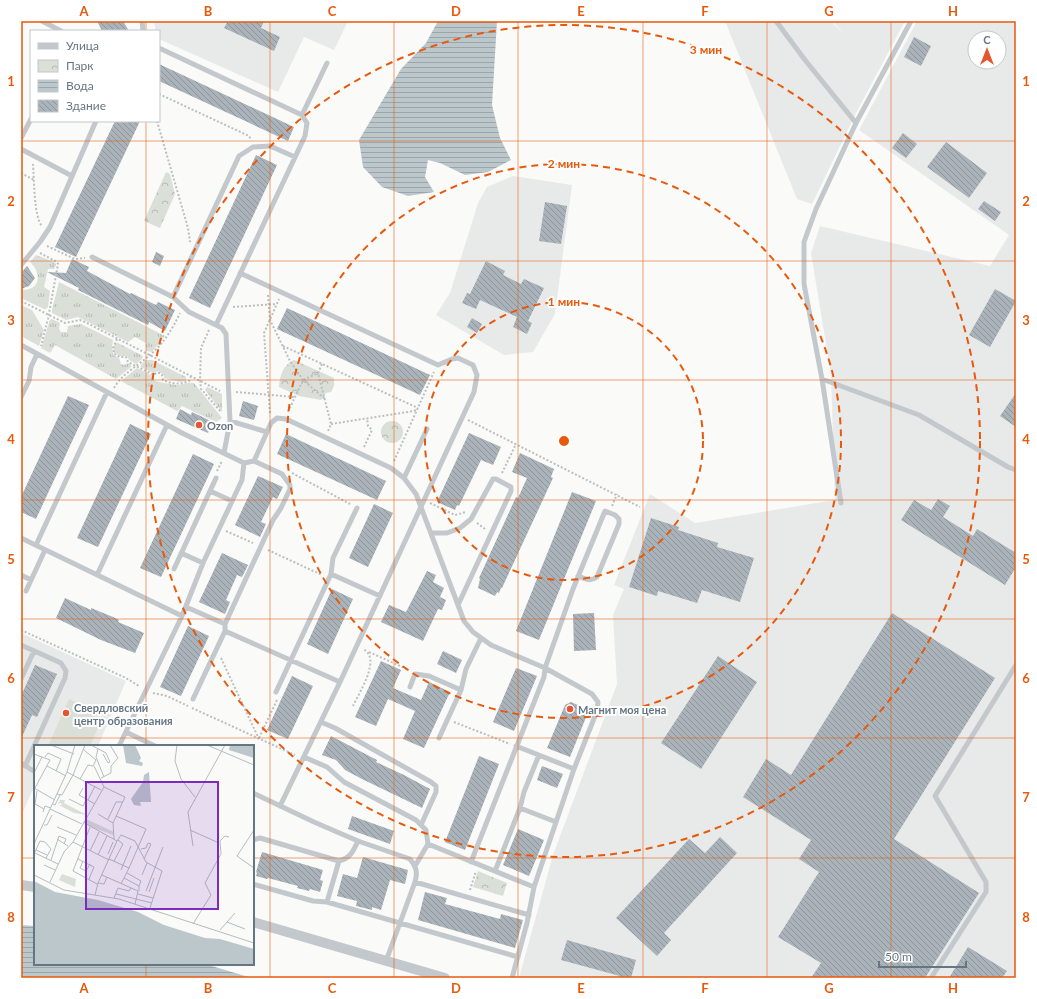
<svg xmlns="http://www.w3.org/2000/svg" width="1037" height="999" viewBox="0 0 1037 999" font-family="Lato,sans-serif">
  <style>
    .built { fill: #e8e9e9; fill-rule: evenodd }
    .grass { fill: url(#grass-tufts) }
    .park { fill: url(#park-crowns) }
    .pitch { fill: #dadfd7 }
    .water { fill: url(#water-rules) }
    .building { fill: url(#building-back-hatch) }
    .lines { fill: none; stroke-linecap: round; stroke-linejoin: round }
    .path { stroke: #bbbfc2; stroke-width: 2; stroke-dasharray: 2 2; stroke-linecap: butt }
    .lane { stroke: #c3c8cc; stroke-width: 5 }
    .street { stroke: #c3c8cc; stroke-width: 10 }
    .grid { fill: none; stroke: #e8590c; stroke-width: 1; stroke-opacity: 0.55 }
    .ring { fill: none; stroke: #e8590c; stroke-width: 2; stroke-dasharray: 7 5 }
    .poi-dot { fill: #e4572e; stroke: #fff; stroke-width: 1.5 }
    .labels { text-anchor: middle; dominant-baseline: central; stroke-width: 4; stroke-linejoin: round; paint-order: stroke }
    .poi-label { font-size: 11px; font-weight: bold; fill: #657683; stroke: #fff; text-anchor: start }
    .inset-river { fill: none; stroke: #bbc7cb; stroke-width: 2 }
    .inset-road { fill: none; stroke: #b5bdc2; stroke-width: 1 }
    .view { fill: #7b2cbf; fill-opacity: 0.15; stroke: #7b2cbf; stroke-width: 2 }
    .inset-edge { fill: none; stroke: #657683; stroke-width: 2 }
    .centre { fill: #e8590c; stroke: #fff; stroke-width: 2 }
    .ring-label { font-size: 12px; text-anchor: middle; font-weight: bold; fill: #e8590c; stroke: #fff; stroke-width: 4; stroke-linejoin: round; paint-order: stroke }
    .neatline { fill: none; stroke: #e8590c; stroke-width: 1.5 }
    .grid-label { font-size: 13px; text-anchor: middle; font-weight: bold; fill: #e8590c }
  </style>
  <defs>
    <pattern id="grass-tufts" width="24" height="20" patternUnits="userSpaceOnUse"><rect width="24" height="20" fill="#dadfd7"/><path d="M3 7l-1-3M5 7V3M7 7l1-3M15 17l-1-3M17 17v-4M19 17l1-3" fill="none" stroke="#b4b9b4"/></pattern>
    <pattern id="park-crowns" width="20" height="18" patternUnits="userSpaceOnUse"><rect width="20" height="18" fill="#dadfd7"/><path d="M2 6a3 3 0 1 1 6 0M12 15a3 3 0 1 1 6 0" fill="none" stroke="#b4b9b4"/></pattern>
    <pattern id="water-rules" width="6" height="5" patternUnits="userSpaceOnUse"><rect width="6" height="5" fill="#bbc7cb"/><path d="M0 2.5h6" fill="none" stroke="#9ca6aa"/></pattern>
    <pattern id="building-back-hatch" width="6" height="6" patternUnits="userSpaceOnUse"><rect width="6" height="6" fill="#aab3b9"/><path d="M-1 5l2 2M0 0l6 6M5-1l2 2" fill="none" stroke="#8e969c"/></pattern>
  </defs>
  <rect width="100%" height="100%" fill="#fafaf8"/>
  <path class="built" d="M156,21H348L334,50L304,37L278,92L159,39V31H156L154,23Z
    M725,21H831L843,33L833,21H905L856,113L812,204L797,199Z
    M917,21H1016V978H519L553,855L617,684L613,615L624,589L614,585L650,494L695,523L835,500L831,374L811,253L820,226L990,266L1009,235L859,130ZM975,38H999V62H975Z
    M513,176L572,185L555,314L533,352L504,355L436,315L450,293L478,203L487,187Z
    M21,633L126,681L98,746H35V785L21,816Z"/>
  <path class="grass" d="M36,255L54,262L56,264L54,269H48L44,287L50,291L48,307L46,309H44L21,298V290C41,291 42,273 30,262Z
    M59,282L165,336L152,352L146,351V343L135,337L128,342L78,317L66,320L52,313V310Z
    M21,305L32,310L44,330L39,346L21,336Z
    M52,319L60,323L59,329L61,332H67L68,326L81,324L113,340L112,347L113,355L119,358L121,364L124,365L128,363L131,365V367L116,379L55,345L50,353L41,348L50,320Z
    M116,343H118L143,356L142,359L136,364L129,360L127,356H120L114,353V346Z
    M145,360H152L186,377V381L180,382L164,378V375C160,372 158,370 153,373L141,367V365Z
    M137,368L153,376L154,380C157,382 174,385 177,385C183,385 188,382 194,383L222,418L216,422L182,406L177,411L121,381Z
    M207,387L222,394V412L205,390Z"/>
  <path class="park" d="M166,172L170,174L175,194L160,228L144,221Z
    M294,360L334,378V386L331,392L326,393L321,400L299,396L279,387C280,375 283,365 294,360Z
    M381 432a11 11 0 1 1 22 0a11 11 0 1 1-22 0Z
    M478,871L507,883L503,896L473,887Z"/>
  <path class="pitch" d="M69,699L97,711L99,726L90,746H48Z"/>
  <path class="water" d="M438,21H497L492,105L500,138L511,160L488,172L465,175L440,163L428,160L425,177L434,192L408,196L382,187L363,167L359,140L401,69L426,43Z
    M21,925L35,926V964H205L252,978H21Z"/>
  <path class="building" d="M97,21H123L129,31H102Z
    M228,21H264L261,28L280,37L274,51L224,28Z
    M914,37L931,46L921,66L904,57Z
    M159,64L294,127L288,141L159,81Z
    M115,121H140L76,257L55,247Z
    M903,133L917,144L906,158L892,148Z
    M946,142L987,173L969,198L927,167Z
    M256,155L277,165L210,308L189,298Z
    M984,201L1001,212L995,221L978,209Z
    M545,202L567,206L561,244L539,241Z
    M156,252L164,256L160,266L152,262Z
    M72,259L89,267L87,271L130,294L131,293L156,305L158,302L175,310L165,331L149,322L148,325L78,290L79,288L47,272L66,273Z
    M486,261L505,271L503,275L521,284L524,279L544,288L528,321L532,323L527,334L513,327L517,317L480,300L476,309L462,303L467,293L470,294Z
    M27,266L35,278L29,286L21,289V273Z
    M995,289L1016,301L990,347L969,335Z
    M287,308L430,375L420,395L277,329Z
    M472,318L482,324L477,333L467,327Z
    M1016,393V427L1000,416Z
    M68,396L89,405L36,519L21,512V497Z
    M243,401L258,406L254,420L239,416Z
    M180,409L191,415L192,412L213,422L208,433L176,419Z
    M130,424L151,434L98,547L77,538Z
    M469,433L501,447L493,465L481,460L459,506L457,505L455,510L437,502Z
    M286,434L386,481L377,500L277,454Z
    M520,453L554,469L551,477L553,478L502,588H501L499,593L497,592L495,596L478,588L480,579L479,578L516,497L518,498L527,478L512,472Z
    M193,454L214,464L161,577L140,568Z
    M258,476L283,487L277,499L273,497L261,522L266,524L260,537L235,525Z
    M572,492L596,501L539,640L516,631Z
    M938,499L950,506L943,517L973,536L977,529L1016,553V567L1005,585L901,520L914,500L931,510Z
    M374,504L393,513L368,567L349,558Z
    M651,518L679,527L678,530L718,543L717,547L754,558L740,602L702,590L697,603L658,591L657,596L629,587Z
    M222,553L248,565L242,577L237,575L226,600L230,602L225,614L199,602Z
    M427,571L436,575L433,582L444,588L440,597L446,600L442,610L438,609L423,641L381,622L389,605L406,612Z
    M332,589L353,599L328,654L307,644Z
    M65,598L91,610V608L113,617L119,620L118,622L144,633L135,653L101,640L56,618Z
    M594,613L596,650L574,651L573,614Z
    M892,613L995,678L894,839L979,893L925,978H811L821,963L778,937L819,872L799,859L811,840L743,797L766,759L791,775Z
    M188,626L209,636L181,696L160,687Z
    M443,651L462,660L456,673L437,664Z
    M718,656L757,682L701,769L661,743Z
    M381,661L401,670L393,688L421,700L429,682L450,692L424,748L403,739L415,711L388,699L376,726L355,717Z
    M35,665L57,674L37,717L32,715L21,739V696Z
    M516,668L537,676L514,731L493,722Z
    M292,676L313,686L288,739L267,730Z
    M571,702L589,710L570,757L547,748L565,705Z
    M331,736L377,760L376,762L404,775L430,789L422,808L362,779L345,770L336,760L322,755Z
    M479,756L499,764L465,850L445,842Z
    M542,766L563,774L557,788L537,780Z
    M352,816L394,831L390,844L348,829Z
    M518,829L544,840L529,876L503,865Z
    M720,837L737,853L664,933L671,940L657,956L616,918L689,839L705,853Z
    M262,852L323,870L320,880L323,881L320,892L310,889L309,891L297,888L298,886L268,878L267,879L256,876L257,873L256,872Z
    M363,857L408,870L405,884L390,880L381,910L372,907V910L356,906L357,901L337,896L343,874L357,878Z
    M425,892L447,898L445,904L500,919L501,914L523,920L515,948L418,920Z
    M567,940L636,960L631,978H619L620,976L561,960Z
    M968,947L1007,971L1002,978H949Z"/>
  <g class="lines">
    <path class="path" d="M159,94L249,136L251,140
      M157,121L188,228L190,242
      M33,164C34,178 34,218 42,226
      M21,173L34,180
      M47,246L75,259L85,258
      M40,253L57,262L58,264L48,319L41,346
      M268,295L270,320L290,361L303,380L325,399
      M21,301L65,323L80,320L85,322L220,391
      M233,307L277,304
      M209,330L201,348L200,380L201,389L221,412
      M117,339L113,348L114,354L120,357H126L128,362L154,375L156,373H160L162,375L163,380C172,384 180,385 189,381L191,376
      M283,346L418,408
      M322,364L318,373L331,424L328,431
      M114,388C122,374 137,366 149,356C163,344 172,330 180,313
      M236,392L295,397
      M288,412L303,380L318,373
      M270,413L264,333L279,299
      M468,420L640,507
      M331,424L414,411L417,409
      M364,447L372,430L368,426L367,418
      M394,461L434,372
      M217,471L222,461
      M292,473L350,504
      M502,473L516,444
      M430,503L455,515L466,512
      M612,506L617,494
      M477,523L485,529
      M226,531L253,543
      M268,550L322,575
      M21,630L126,678L139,686
      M369,652L409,670
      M221,658L258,737
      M153,693L167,696L188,706
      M353,706C359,693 382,658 363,649
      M192,708L295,755
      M454,722L510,744
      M259,738L277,700
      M470,890L476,871"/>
    <path class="lane" d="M42,21L61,31
      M142,21L143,31
      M776,21L805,60L856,123
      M159,48L302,115L307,123L305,136L216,325L222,328L226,334L230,421L224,453
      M302,115L327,63
      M21,138L31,119
      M21,149L72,176
      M92,257L173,297L189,312L216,325
      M21,265L40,242L50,227L96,121
      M240,273L438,365L452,359L458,358L473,365L477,375L474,392L340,682
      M173,297L239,156L253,147L270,146L295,157
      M21,345L182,433L244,463L242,480L203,563L182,616L119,746
      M822,379L919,415L1008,467L1016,470
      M21,397L29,381L31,367L37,354
      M230,421L267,432
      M244,463L254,461L271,423L277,418L286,419L391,468L404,478L416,494L458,605L464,621L473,632L491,645L545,668L592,694L598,702L597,711L574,769L534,887L527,923L512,978
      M404,478L427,429
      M210,491L232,501
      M841,503L822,379L804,284V242L816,209L856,123L911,21
      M431,533H447L460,528L471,519L493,479H496L511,487V491L458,605
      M21,538L182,616
      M36,545L107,392
      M181,553L203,563
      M174,569L216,478
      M331,574L380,596
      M21,575L31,580
      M97,575L167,425
      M26,591L45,550
      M186,607L225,624V631L340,682L280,806
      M225,624L273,520L281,508L290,489V485L282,474L254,461
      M21,645L61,663L66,671L65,678L25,766
      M21,679L34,651
      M410,687L415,674L429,676L461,690
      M276,692L331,574L333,558L357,508
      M193,699L225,631
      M321,722L335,728L431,782L436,786V792L421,825
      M126,732L155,746
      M439,738L461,690L466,669L481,638
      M516,746L574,769
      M304,757L327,767L344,782L416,820L426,830L428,844L415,866
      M21,763L35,772
      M253,793L314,822L358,841L410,859C416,867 418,872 415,882L386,961
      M520,808L556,822
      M253,840L260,838L339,861C351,858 353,851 358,841
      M428,844L534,887
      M471,862L544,677L545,668L573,589L605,511L615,515L619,519V524L597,577C590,582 585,579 578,576
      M495,871L520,808L524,792L539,755
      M415,882L529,915
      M253,884L313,901L327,902L518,957
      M327,902L339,861
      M931,978L986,892V882L935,796L1016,665"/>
    <path class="street" d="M21,885L35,887
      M253,922L445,978"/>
  </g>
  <path class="grid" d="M146,21V31M270,21V978M394,21V978M518,21V978M643,21V978M767,21V978M891,21V978M146,121V746M21,141H1016M21,261H1016M21,380H1016M21,500H1016M21,619H1016M21,738H1016M21,858H35M253,858H1016M146,964V978"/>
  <g class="ring">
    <circle cx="564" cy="441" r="139"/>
    <circle cx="564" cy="441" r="277"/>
    <circle cx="564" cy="441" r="416"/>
  </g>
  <g class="poi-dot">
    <circle cx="199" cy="425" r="4"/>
    <circle cx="570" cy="709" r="4"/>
    <circle cx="66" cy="713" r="4"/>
  </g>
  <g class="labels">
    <g class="poi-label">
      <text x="207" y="425">Ozon</text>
      <text x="74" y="707">Свердловский<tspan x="74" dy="13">центр образования</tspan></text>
      <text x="578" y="709">Магнит моя цена</text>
    </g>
  </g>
  <g transform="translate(34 745)">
    <rect width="220" height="220" fill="#fafaf8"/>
    <path d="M26,55H31L30,58L53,70L40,68L25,60H28L27,58L24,59ZM52,74L80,87L79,90L58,82L52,78Z" fill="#dadfd7"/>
    <path d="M28,129L42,134L41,142L25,135Z" fill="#dadfd7"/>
    <path d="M89,0H101L107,13L105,16L109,18L108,21L92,18ZM196,0H220V13L195,5ZM115,27L117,57H106L107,61L100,60L97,54L109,37L110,30ZM0,136L21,147L64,155L104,167L130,180L171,193L186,194L220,204V220H0Z" fill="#bbc7cb"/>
    <path class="inset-river" d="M0,176L21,185L162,220"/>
    <path class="inset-road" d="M17,0L40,9M57,0L72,8L76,17L74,18L69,9M143,0L141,16L147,34L161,52M173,0L220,20M64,4L62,12L70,32M0,9L16,15L1,43M11,12L14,8L27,14L22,26M13,21L32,31M33,27L67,45M0,28L8,12M39,30L51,0M67,33L77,28V21L84,13L76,0M46,34L54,20L59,21L62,15L50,5M70,42L91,52L79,78L80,94M0,43L21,55M49,43L45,50L61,59M3,46L1,59L10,64M23,49L28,50L39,30M35,54L49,61L52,55M54,55L61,41M19,59L21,60L26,50M16,64L48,79M9,67L11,61L17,63M64,69L79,78M82,71L112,84L95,123M74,74L82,57H89M49,77L83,96L64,138L61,150M10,80H13L18,70M23,82L42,90M56,82L39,126L63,139M156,85L185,98M220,85L203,111L220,123M23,94L34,101M83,96L87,90L101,96L112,117L128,126L116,163M39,97L75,115M0,99L33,27L41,0M159,101L154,67L191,0M107,104L112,103L114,98L117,99L110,114M2,105L13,110M56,106L65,87M1,107L6,96L11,97L17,104L12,113M1,108L24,119M74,109L79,97M64,110L73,91M44,114L60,122L55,134M75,114L95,123L87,139M17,115L25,91L32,94L30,99M49,116L46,123L52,126L56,119M80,116L89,99L84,95M10,120L21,125M87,125L97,101M93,128L107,136L105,141M0,130L30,145L85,154L220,198M68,130L104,146L101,159M108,130L113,118M90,133L105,141V146M16,137L30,107L39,97L70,42L60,21M64,138L70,139L73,132M112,146L129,102M115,147L120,133M82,149L118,158M104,149L119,153M80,153L84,143L95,146L97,143M193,177L211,184M159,179L177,150L171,138L187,109L186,96L191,91L195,92M186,185L201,168"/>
    <path class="view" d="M52,37H184V164H52Z"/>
    <rect width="220" height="220" class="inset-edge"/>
  </g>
  <circle cx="564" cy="441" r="6" class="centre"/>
  <g class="ring-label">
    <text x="706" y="54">3 мин</text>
    <text x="564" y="168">2 мин</text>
    <text x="564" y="306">1 мин</text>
  </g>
  <rect width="1037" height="999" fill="none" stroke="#ffffff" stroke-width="44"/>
  <rect x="30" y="30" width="130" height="92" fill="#ffffff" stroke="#c1c8cd"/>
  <rect x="38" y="43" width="20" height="6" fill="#c3c8cc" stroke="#c1c8cd"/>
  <text x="66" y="50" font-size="12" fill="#657683">Улица</text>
  <rect x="38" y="60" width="20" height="12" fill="url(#park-crowns)" stroke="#c1c8cd"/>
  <text x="66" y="70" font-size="12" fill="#657683">Парк</text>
  <rect x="38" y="80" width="20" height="12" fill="url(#water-rules)" stroke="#c1c8cd"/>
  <text x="66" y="90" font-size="12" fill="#657683">Вода</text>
  <rect x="38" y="100" width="20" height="12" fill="url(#building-back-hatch)" stroke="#c1c8cd"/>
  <text x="66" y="110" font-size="12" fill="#657683">Здание</text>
  <g transform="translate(987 50)"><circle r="19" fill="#ffffff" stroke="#c1c8cd"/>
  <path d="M0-3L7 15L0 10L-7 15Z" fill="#e4572e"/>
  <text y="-6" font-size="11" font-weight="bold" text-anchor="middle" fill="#657683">С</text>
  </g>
  <path d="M879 961v6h87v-6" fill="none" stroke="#657683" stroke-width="2"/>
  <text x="885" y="961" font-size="12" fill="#657683" stroke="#ffffff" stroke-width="3" paint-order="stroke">50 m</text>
  <rect x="22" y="22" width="993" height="955" class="neatline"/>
  <g class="grid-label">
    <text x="84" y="16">A</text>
    <text x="208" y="16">B</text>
    <text x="332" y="16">C</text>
    <text x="456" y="16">D</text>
    <text x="581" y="16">E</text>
    <text x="705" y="16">F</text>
    <text x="829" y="16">G</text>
    <text x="953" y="16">H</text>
    <text x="11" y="86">1</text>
    <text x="1026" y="86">1</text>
    <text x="11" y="206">2</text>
    <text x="1026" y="206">2</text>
    <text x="11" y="325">3</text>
    <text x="1026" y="325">3</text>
    <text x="11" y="444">4</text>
    <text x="1026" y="444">4</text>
    <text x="11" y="564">5</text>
    <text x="1026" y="564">5</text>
    <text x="11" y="683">6</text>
    <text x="1026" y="683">6</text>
    <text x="11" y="802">7</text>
    <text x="1026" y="802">7</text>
    <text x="11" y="922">8</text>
    <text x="1026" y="922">8</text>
    <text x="84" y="993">A</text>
    <text x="208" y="993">B</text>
    <text x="332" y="993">C</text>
    <text x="456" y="993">D</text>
    <text x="581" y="993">E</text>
    <text x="705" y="993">F</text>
    <text x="829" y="993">G</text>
    <text x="953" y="993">H</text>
  </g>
</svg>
